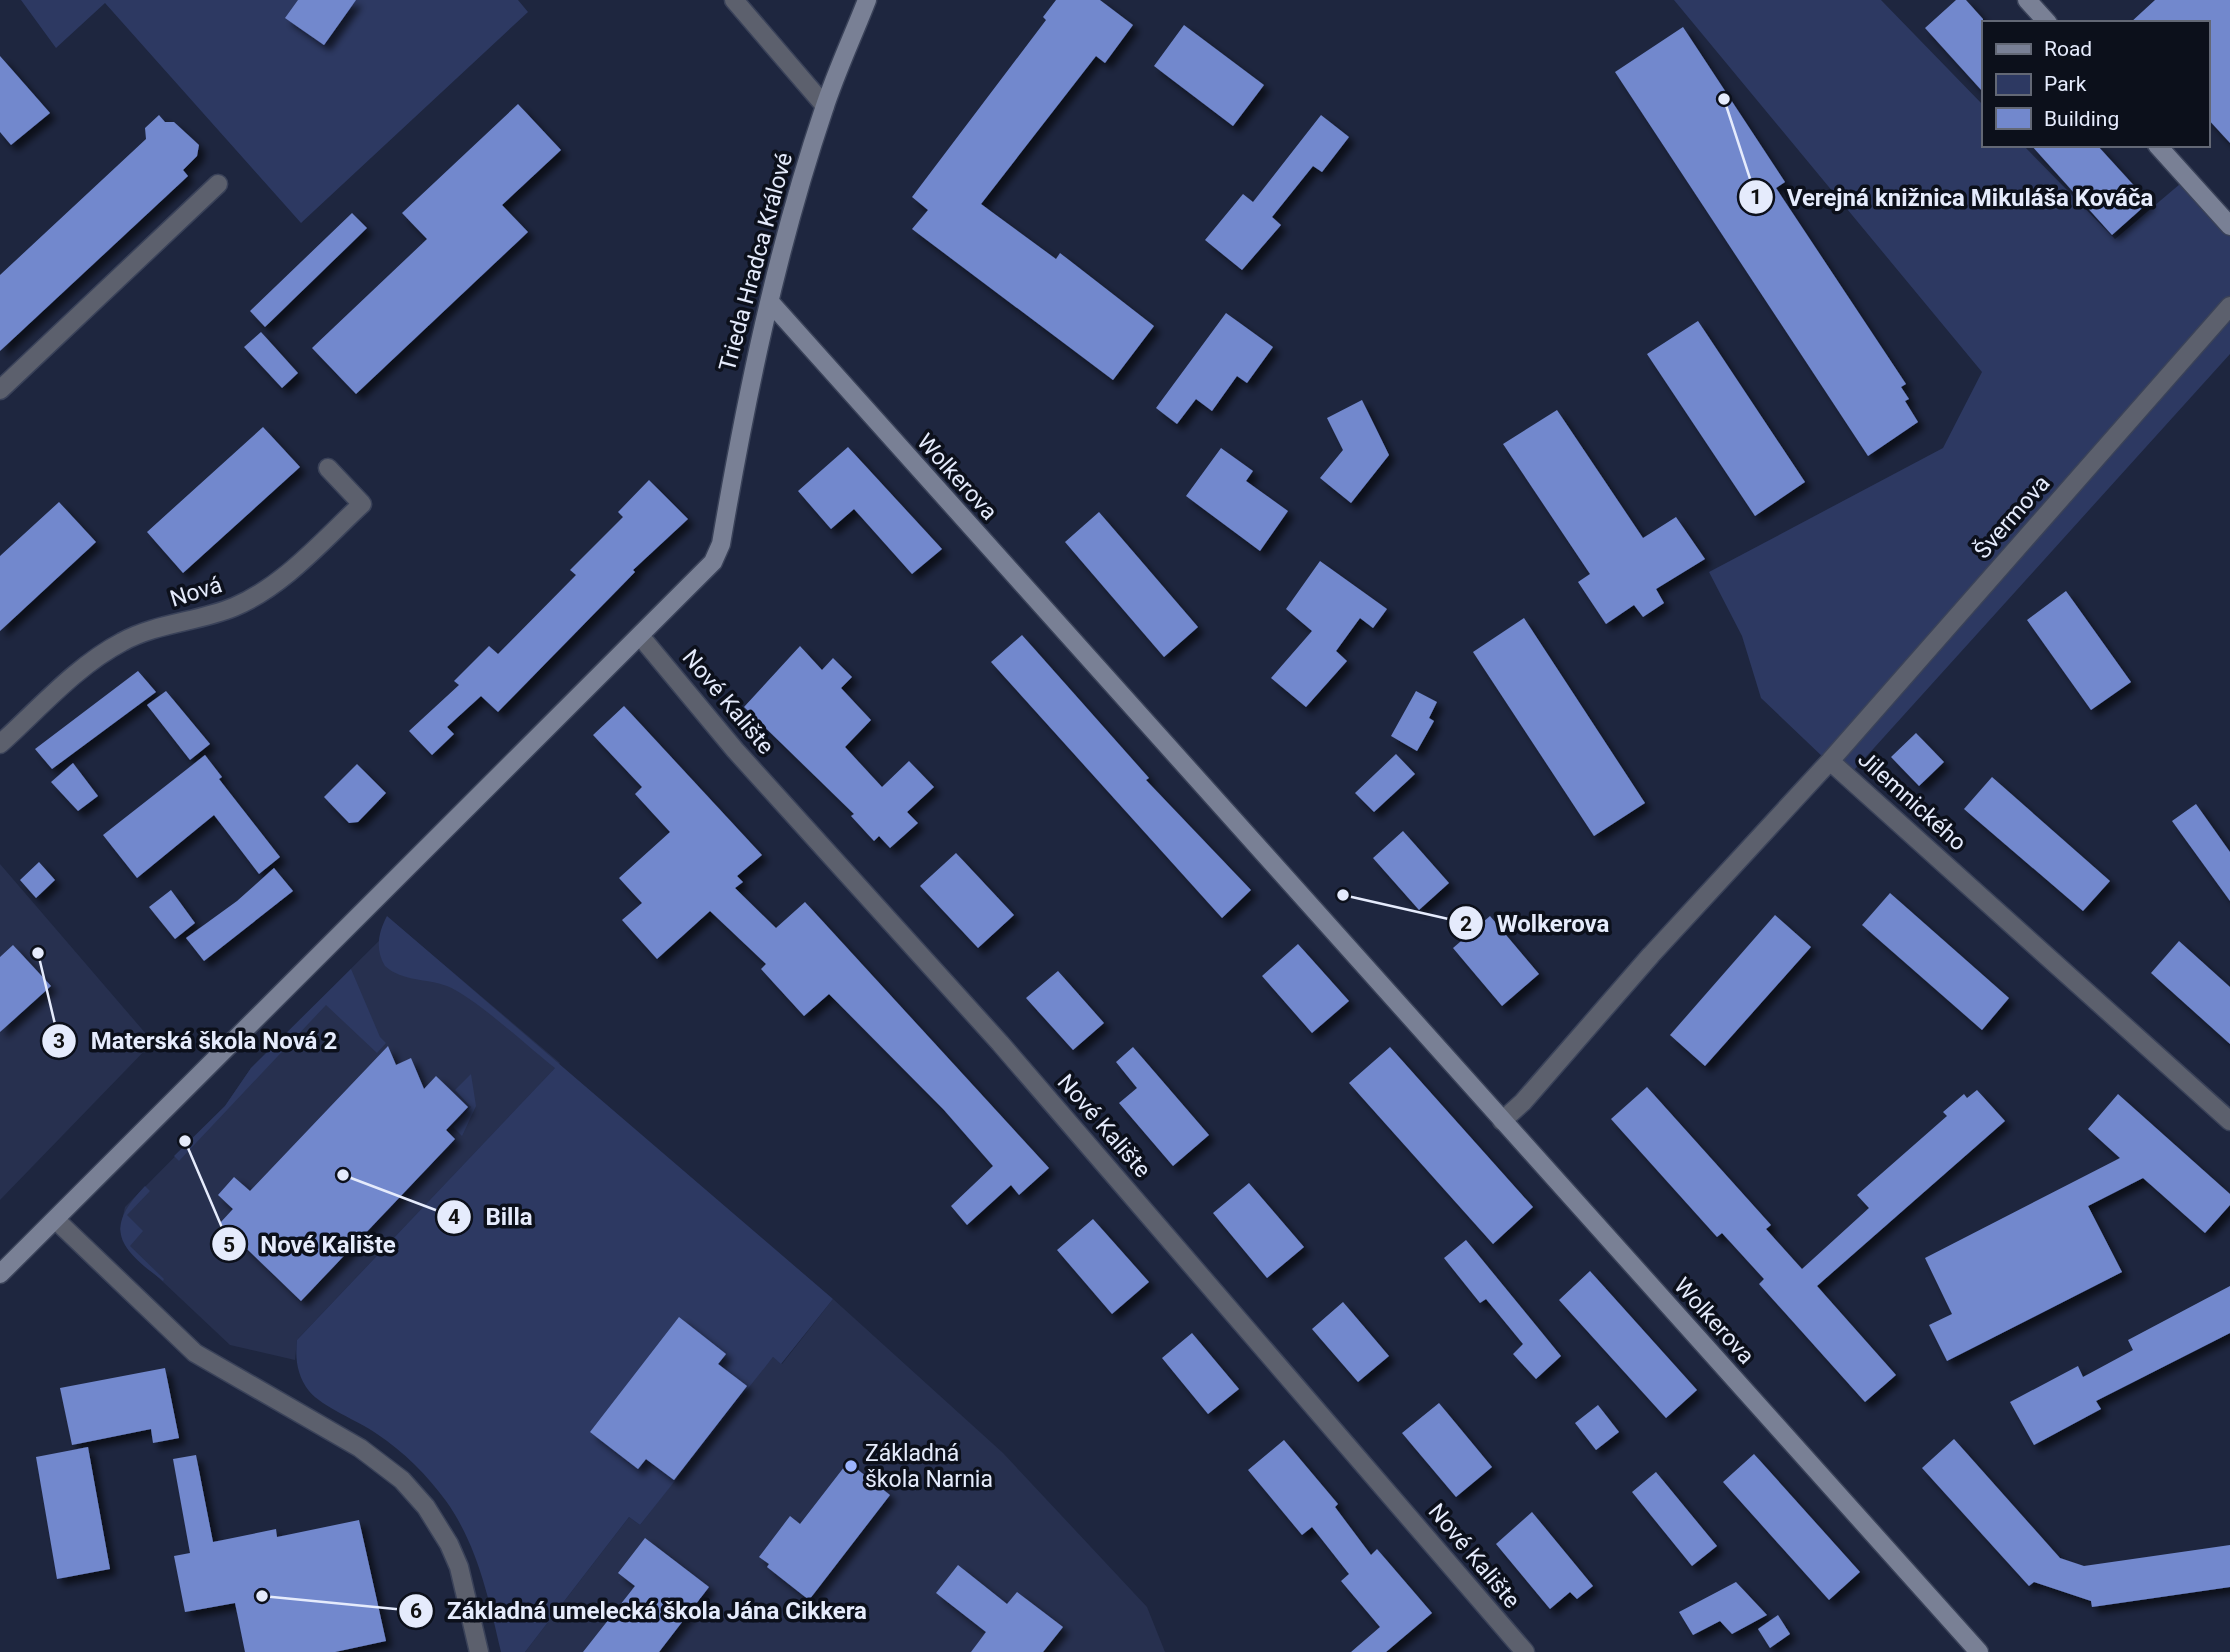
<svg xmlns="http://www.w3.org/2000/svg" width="2230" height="1652" viewBox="0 0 2230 1652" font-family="Roboto,sans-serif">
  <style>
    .built { fill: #27304f }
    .green { fill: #2d3962 }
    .building { fill: #7288cd; filter: url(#shadow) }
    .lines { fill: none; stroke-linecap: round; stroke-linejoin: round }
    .street-casing { stroke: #3a4259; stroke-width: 21 }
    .secondary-casing { stroke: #3a4259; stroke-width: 21 }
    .street { stroke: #5c606d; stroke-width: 18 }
    .secondary { stroke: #798095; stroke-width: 18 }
    .poi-dot { fill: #9cb4fd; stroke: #0c101b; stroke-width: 2.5 }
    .labels { text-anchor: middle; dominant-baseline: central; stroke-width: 7; stroke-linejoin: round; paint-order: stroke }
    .street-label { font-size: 23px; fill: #e5ebfc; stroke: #0c101b }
    .poi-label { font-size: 23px; fill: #e5ebfc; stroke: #0c101b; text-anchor: start }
    .leader { fill: none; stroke: #e5ebfc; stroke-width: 2.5 }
    .callout-dot { fill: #e5ebfc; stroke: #0c101b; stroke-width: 2.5 }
    .mark-label { font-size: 21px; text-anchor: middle; font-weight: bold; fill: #111 }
    .callout-label { font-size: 24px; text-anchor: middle; font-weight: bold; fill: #e5ebfc; stroke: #0c101b; stroke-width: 7; stroke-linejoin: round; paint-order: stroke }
  </style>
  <defs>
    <filter id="shadow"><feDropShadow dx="6" dy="6" stdDeviation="3.5" flood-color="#0009"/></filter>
  </defs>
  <rect width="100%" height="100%" fill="#1e263f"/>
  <path class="built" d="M0,864L153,1042L0,1200Z
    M396,924L560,1063L297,1340L295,1360L230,1345L127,1248L120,1229L125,1207L225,1106L251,1068Z
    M833,1299L1003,1453L1147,1607L1165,1652H525L629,1517L640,1525L747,1386L773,1357L782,1364Z"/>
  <path class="green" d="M21,0H518L528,12L301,223L105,3L56,48Z
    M1674,0H1881L1983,105V145H2023L2115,239L2193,173L2230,218V354L1846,779L1761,698L1742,636L1709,572L1943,448L1982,372Z
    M387,916L833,1299L781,1364L773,1357L640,1525L629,1517L525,1652H501C489,1600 478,1546 446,1501C428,1476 403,1451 377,1434C359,1421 322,1407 309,1391C297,1375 295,1359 297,1340L555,1068C528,1047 476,998 447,986C426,978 403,982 385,966C375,950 378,933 387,916Z
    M351,969L380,1037L386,1043L377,1053L326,1005L179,1161L174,1156L225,1106L251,1068Z
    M471,1074L476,1106L462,1136L453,1127L471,1107L455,1090Z
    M145,1186L150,1191L127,1215L143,1231L130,1246L164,1279L163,1281C120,1248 102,1230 145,1186Z"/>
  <path class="building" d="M298,0H356L324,45L285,18Z
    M1056,0H1100L1133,25L1105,63L1096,56L981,204L1056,259L1060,253L1154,326L1113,380L912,229L928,210L912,197L1046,20L1043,17Z
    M1956,0H1966L1983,19V92L1925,28Z
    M2155,0H2230V143L2207,118V23H2130Z
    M1184,25L1264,85L1233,126L1154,66Z
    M1683,27L1785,182L1776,188L1906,384L1901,387L1909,399L1905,401L1918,422L1868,456L1615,72Z
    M0,56L50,113L11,145L0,132Z
    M518,104L561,150L502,205L528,232L356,394L312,348L427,239L402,213Z
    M159,115L165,122H174L199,145L197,156L183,170L188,176L0,351V275L146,139L145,128Z
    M1321,115L1349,137L1322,172L1313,166L1272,217L1281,225L1242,270L1205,240L1243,194L1253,202Z
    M2031,145H2097L2149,202L2112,235Z
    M352,213L367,228L265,327L250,311Z
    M1226,313L1273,347L1247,383L1237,376L1212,411L1196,399L1177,424L1156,408Z
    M1698,321L1805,482L1755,516L1647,354Z
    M261,332L298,373L282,388L244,347Z
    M1362,400L1389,455L1351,503L1320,478L1343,450L1327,418Z
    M1557,410L1643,538L1676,517L1705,559L1656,589L1664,603L1643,617L1634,605L1606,624L1578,582L1590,574L1503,444Z
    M263,427L300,467L183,573L147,532Z
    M848,447L942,549L912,574L854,509L831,529L798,491Z
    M1221,448L1253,471L1246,481L1288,511L1260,551L1186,496Z
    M649,480L688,519L633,570L635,572L498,712L481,696L447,727L454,734L432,755L409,731L459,685L454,681L489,646L498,654L576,575L570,570L623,517L618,512Z
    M59,502L96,542L0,631V556Z
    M1099,512L1198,627L1164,657L1065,542Z
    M1320,561L1387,609L1373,628L1360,618L1336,651L1347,661L1306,707L1271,678L1312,631L1286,609Z
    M2066,591L2131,682L2091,710L2027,620Z
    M1524,618L1645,803L1594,836L1473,652Z
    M1022,635L1149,778L1146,780L1251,890L1222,918L991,662Z
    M800,646L822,670L833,658L852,677L841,688L871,720L845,747L882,787L909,761L934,787L907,812L918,823L890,848L879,836L874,841L851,816L854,814L744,707Z
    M138,671L156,692L52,769L35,749Z
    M166,691L210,744L190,760L147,705Z
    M1416,691L1437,702L1429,718L1434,721L1417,751L1391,736Z
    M624,706L762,855L737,876L743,882L735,888L776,928L805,902L1049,1168L1019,1195L1011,1185L967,1225L951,1206L993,1166L944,1110L829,994L804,1016L761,969L766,964L710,911L657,959L622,920L642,903L619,878L670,832L635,794L642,787L593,735Z
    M1916,733L1944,762L1919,786L1891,757Z
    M1396,754L1415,774L1374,812L1355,793Z
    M205,755L222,777L219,779L280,857L259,874L214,815L137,878L103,835Z
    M73,763L98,796L78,811L51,782Z
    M357,764L386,793L358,822L349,823L324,797Z
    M1992,777L2110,881L2083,911L1964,809Z
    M2196,804L2230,852V901L2172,821Z
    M1403,831L1449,883L1419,910L1373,858Z
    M956,853L1014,915L978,948L920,886Z
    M39,862L55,880L36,898L20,880Z
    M274,868L293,891L204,961L186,938L237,901Z
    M171,890L195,923L175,939L149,907Z
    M1890,893L2009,998L1982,1030L1862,925Z
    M1775,915L1811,947L1705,1066L1670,1035Z
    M1490,916L1539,974L1502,1006L1453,948Z
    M2179,941L2230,987V1044L2151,973Z
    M1298,944L1349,1001L1312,1033L1262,976Z
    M13,945L51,986L0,1032V957Z
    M1058,971L1104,1023L1073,1050L1026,998Z
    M388,1046L396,1065L411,1058L424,1089L436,1076L468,1107L446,1130L455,1139L301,1301L220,1223L233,1209L218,1195L234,1177L250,1191Z
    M1133,1047L1209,1135L1173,1166L1119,1103L1137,1088L1116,1062Z
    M1390,1047L1533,1207L1493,1244L1349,1083Z
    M1647,1087L1771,1225L1766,1229L1802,1269L1869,1208L1857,1195L1947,1116L1943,1112L1964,1094L1967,1098L1977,1090L2005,1121L1817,1286L1896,1375L1865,1402L1759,1284L1764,1279L1722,1233L1717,1237L1611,1119Z
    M2118,1094L2230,1194V1205L2205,1233L2143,1178L2088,1206L2122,1272L1947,1361L1929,1325L1952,1314L1925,1258L2120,1158L2088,1129Z
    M1249,1183L1304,1247L1267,1278L1213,1213Z
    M1093,1219L1149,1282L1112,1314L1057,1250Z
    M1466,1240L1561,1356L1536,1379L1513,1354L1523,1344L1486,1299L1480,1303L1444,1258Z
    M1590,1271L1697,1390L1666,1418L1559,1300Z
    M2230,1286V1333L2096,1401L2101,1409L2034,1445L2010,1402L2078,1366L2083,1377L2133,1350L2128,1340Z
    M1343,1302L1389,1356L1358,1382L1312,1329Z
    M679,1317L726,1354L718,1364L747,1386L674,1480L646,1459L638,1469L590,1432Z
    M1192,1333L1239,1389L1208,1414L1162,1358Z
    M165,1368L179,1438L153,1443L151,1429L72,1445L60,1388Z
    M1439,1403L1492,1467L1456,1497L1402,1433Z
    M1598,1405L1619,1432L1596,1450L1575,1423Z
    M1954,1439L2060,1558L2084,1566L2230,1545V1587L2092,1607L2091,1601L2034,1582L2029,1586L1922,1468Z
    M1284,1440L1338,1504L1335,1507L1371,1555L1377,1549L1432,1613L1386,1652H1351L1380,1627L1341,1581L1349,1574L1312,1527L1302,1535L1248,1470Z
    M88,1447L110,1569L57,1579L36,1457Z
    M1754,1454L1860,1572L1829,1600L1723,1482Z
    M196,1455L213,1542L276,1529L277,1537L359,1520L386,1641L335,1652H245L235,1603L185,1612L174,1556L190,1553L173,1459Z
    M848,1462L890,1495L809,1600L767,1567L769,1564L759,1557L790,1516L800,1524Z
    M1656,1472L1717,1546L1692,1566L1632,1492Z
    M1532,1512L1593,1586L1577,1599L1570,1592L1550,1609L1496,1544Z
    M645,1538L709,1587L659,1652H583L635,1586L618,1573Z
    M958,1565L1007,1604L1017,1592L1063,1627L1043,1652H971L986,1632L936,1593Z
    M1736,1582L1767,1615L1732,1634L1720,1621L1693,1635L1679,1612Z
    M1778,1615L1790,1634L1770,1648L1758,1629Z"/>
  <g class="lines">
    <g class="street-casing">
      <path id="street" d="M734,0L825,106
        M0,390L218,184
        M641,637L735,750L1000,1043L1525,1652
        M0,744C38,710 76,666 122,642C156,623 198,622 234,607C284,586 323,540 362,504L328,468
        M1830,761L2230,1121
        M1502,1121L1523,1102L1651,955L1830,761L2230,306
        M56,1220L195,1353L360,1448L402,1480L426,1507L449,1544L459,1567L479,1652"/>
    </g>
    <g class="secondary-casing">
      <path id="secondary" d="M2027,0L2048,23
        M2157,145L2230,226
        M770,302L1979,1652
        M0,1274L713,562L721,544C746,397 776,251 824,109C836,72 853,36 867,0"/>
    </g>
    <use href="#street" class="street"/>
    <use href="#secondary" class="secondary"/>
  </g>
  <circle class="poi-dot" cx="851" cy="1466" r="7"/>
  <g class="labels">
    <g class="street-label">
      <text transform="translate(756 262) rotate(-75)">Trieda Hradca Králové</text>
      <text transform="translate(957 477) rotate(48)">Wolkerova</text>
      <text transform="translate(2012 517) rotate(-49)">Švermova</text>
      <text transform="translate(196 592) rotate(-17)">Nová</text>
      <text transform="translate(728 702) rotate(50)">Nové Kalište</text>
      <text transform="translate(1912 801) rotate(42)">Jilemnického</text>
      <text transform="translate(1104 1126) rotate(49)">Nové Kalište</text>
      <text transform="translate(1714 1321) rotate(48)">Wolkerova</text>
      <text transform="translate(1474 1556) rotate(50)">Nové Kalište</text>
    </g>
    <g class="poi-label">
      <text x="865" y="1453">Základná<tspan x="865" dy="26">škola Narnia</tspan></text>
    </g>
  </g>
  <path class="leader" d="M1724 99L1756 197M1343 895L1466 923M38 953L59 1041M343 1175L454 1217M185 1141L229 1244M262 1596L416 1611"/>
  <g class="callout-dot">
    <circle cx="1724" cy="99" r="7"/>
    <circle cx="1343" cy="895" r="7"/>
    <circle cx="38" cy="953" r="7"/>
    <circle cx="343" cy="1175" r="7"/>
    <circle cx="185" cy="1141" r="7"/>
    <circle cx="262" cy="1596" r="7"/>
    <circle cx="1756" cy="197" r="18"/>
    <circle cx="1466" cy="923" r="18"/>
    <circle cx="59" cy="1041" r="18"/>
    <circle cx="454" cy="1217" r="18"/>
    <circle cx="229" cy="1244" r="18"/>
    <circle cx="416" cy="1611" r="18"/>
  </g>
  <g class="mark-label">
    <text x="1756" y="204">1</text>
    <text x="1466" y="931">2</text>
    <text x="59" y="1048">3</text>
    <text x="454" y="1224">4</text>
    <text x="229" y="1252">5</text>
    <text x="416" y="1618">6</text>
  </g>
  <g class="callout-label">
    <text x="1970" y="206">Verejná knižnica Mikuláša Kováča</text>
    <text x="1553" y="932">Wolkerova</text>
    <text x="214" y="1049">Materská škola Nová 2</text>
    <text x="509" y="1225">Billa</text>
    <text x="328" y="1253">Nové Kalište</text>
    <text x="657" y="1619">Základná umelecká škola Jána Cikkera</text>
  </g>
  <rect x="1982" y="21" width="228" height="126" fill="#0c101b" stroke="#636875" stroke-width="2"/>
  <rect x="1996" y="44" width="35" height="10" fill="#798095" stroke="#636875" stroke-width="2"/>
  <text x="2044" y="56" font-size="21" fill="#e5ebfc">Road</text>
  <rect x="1996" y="74" width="35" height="21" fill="#2d3962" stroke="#636875" stroke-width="2"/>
  <text x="2044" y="91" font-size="21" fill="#e5ebfc">Park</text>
  <rect x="1996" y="108" width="35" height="21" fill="#7288cd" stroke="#636875" stroke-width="2"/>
  <text x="2044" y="126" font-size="21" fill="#e5ebfc">Building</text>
</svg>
